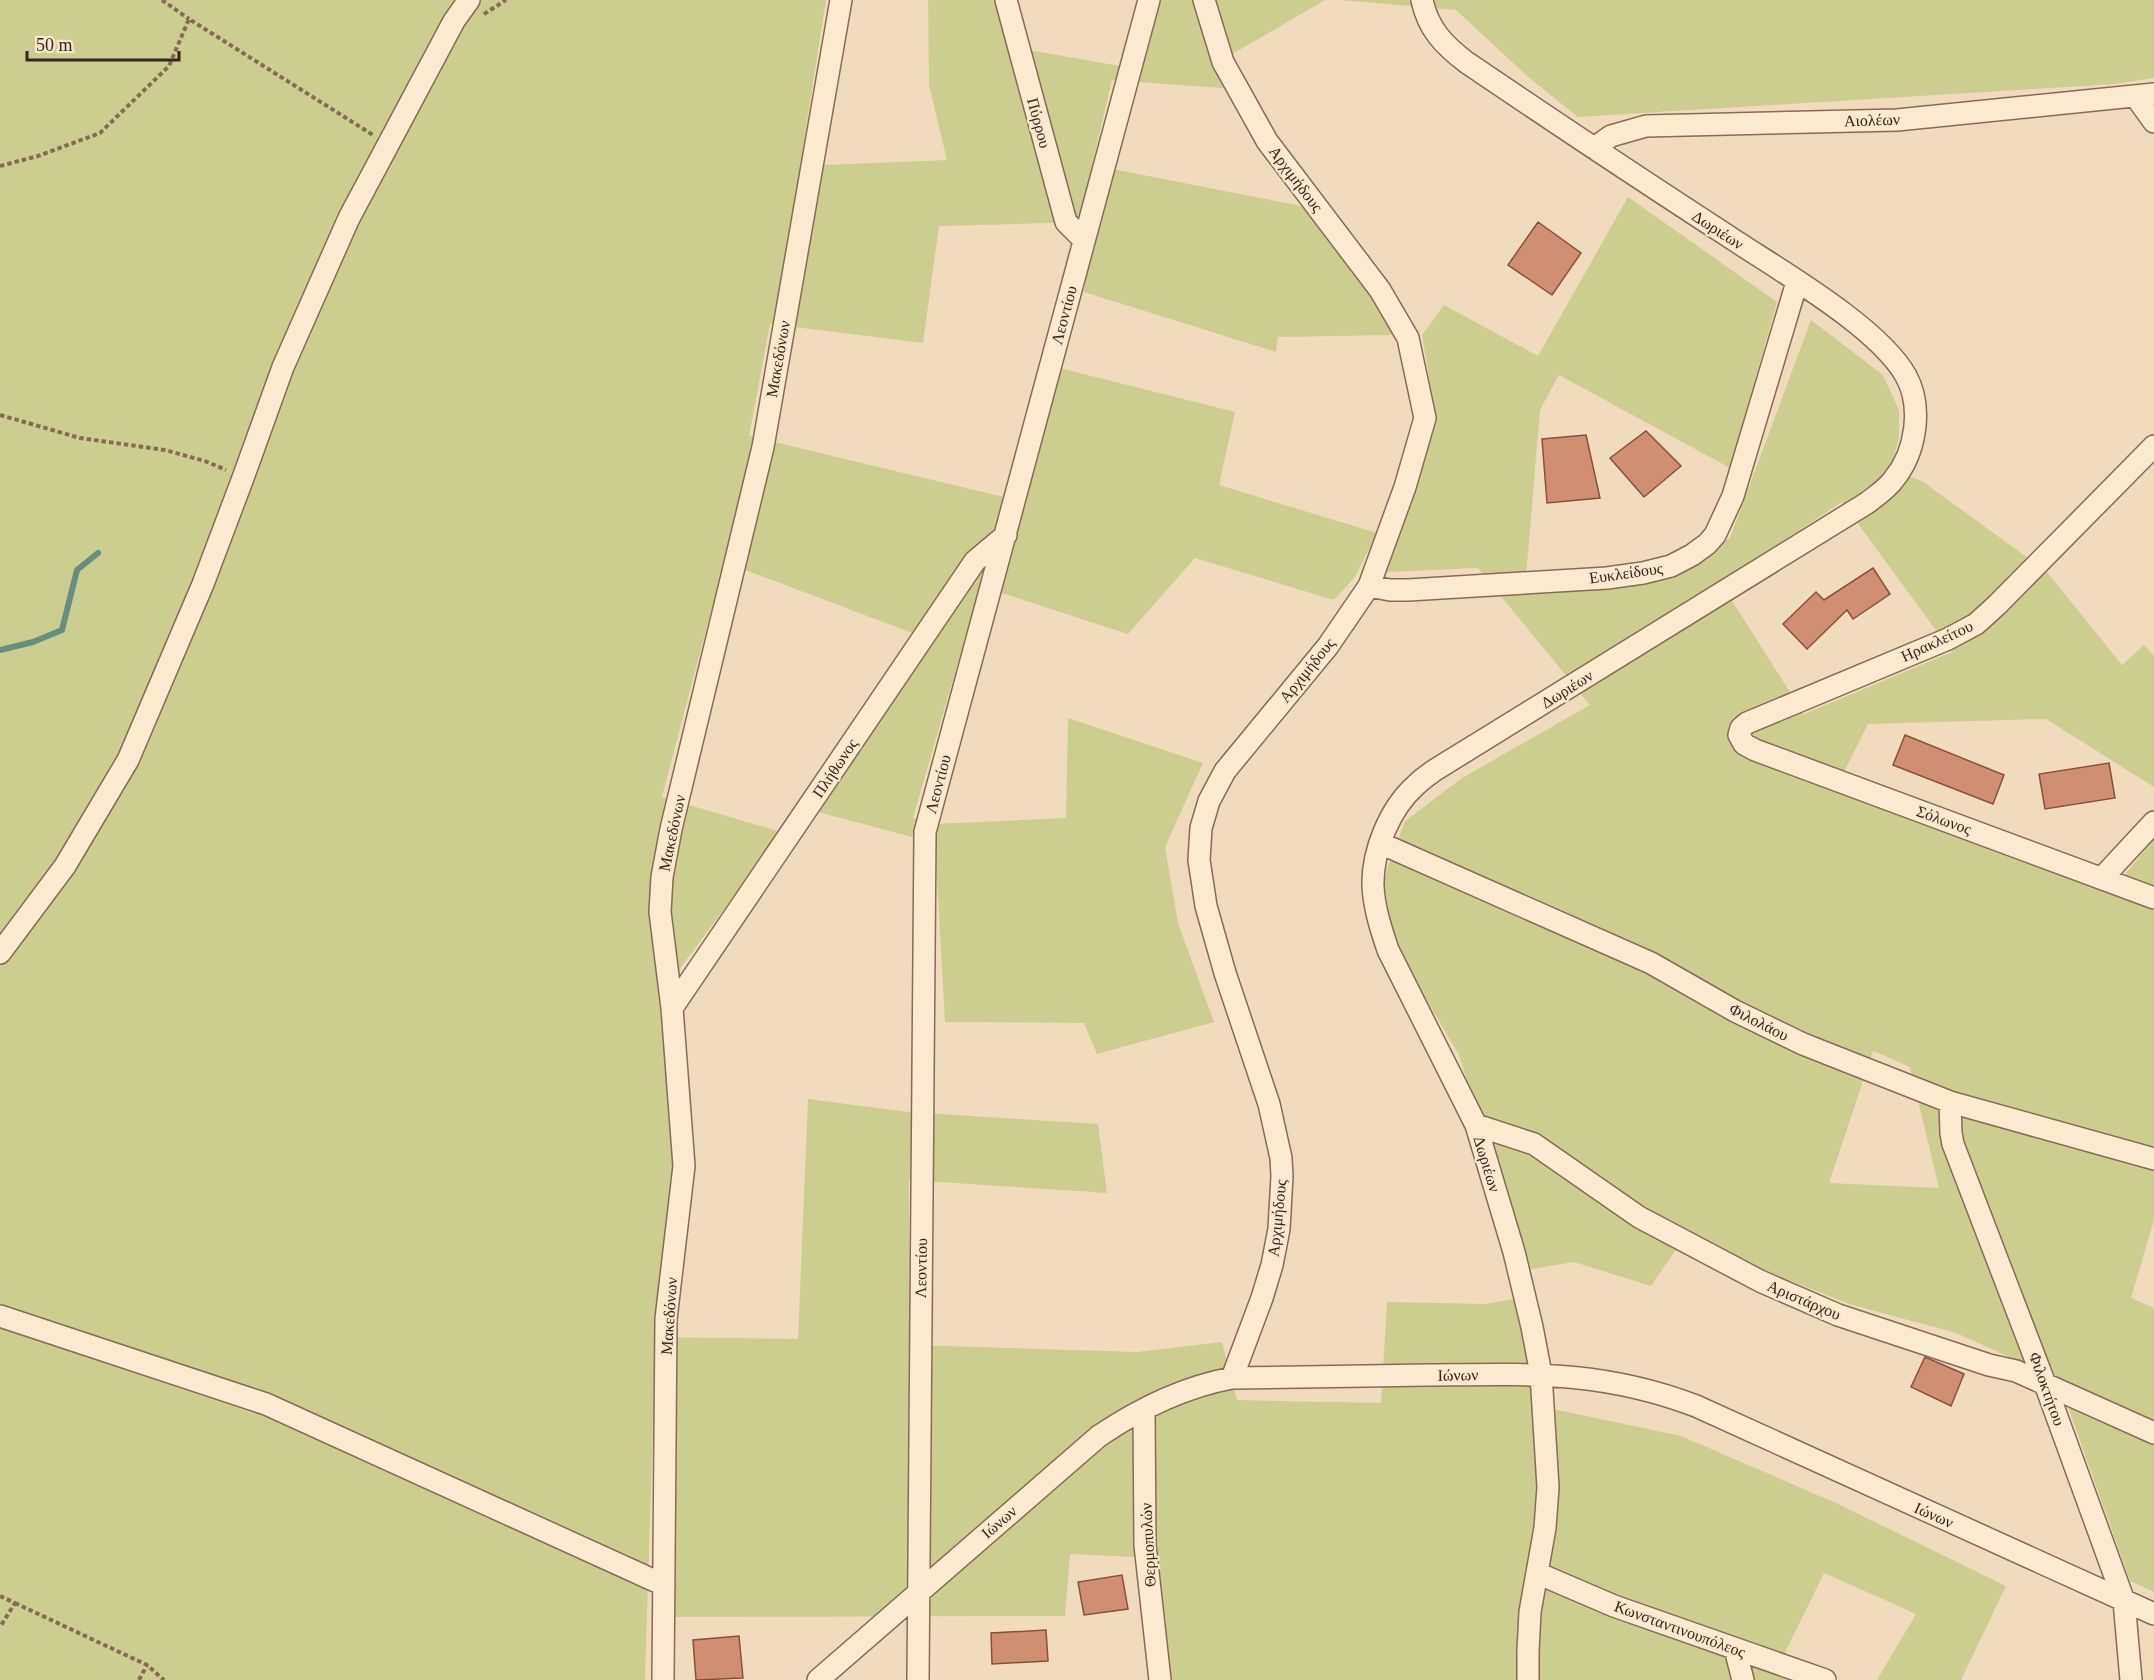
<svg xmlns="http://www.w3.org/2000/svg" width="2154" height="1680" viewBox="0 0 2154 1680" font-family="'Times New Roman',serif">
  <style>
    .green { fill: #ccce90; fill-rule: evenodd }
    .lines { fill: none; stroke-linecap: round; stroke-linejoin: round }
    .stream { stroke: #688e81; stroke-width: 6 }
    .building { fill: #d08f70; stroke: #88523a; stroke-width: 1.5 }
    .minor-casing { stroke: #886b55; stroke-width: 24 }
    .path { stroke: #886b55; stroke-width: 4; stroke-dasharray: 4.5 3; stroke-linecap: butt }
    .minor { stroke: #faeacf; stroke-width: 21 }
    .labels { text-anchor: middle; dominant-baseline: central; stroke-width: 4.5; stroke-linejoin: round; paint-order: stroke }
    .street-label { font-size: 16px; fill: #36251b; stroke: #f7e7cc }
  </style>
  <rect width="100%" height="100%" fill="#f0dcbc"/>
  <path class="green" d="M0,0H826L800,166L947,160L929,85L928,0H1000L1012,47L1137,69L1157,0H1325L1219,62L1233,89L1112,80L1092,165L1301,206L1357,273L1395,335L1278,337L1276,352L1084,292L1092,232L1053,223L939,226L923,343L770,324L749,436L1024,502L1059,368L1235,412L1219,485L1377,533L1355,577L1334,600L1195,558L1128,634L980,586L913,818L935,824L1066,818L1068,718L1203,763L1165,847L1178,923L1214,1022L1097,1054L1084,1023L945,1022L935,843L814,811L928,639L724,562L662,797L781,832L659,997L674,1157L655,1337L798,1339L808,1099L909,1112L1098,1124L1107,1193L909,1180V1345L1137,1352L1222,1342L1237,1400L1381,1403L1387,1302L1485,1304L1526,1297L1553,1409L1681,1436L1836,1503L2006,1586L1961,1680H1877L1916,1614L1824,1573L1776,1671L1797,1680H1166L1156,1558L1070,1554L1065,1616L657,1617L655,1360L645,1680H0Z
    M1339,0H2154V78L2116,84L1578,117L1527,76L1456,10Z
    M1628,197L1777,302L1730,468L1559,375L1540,410L1525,590L1669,574L1730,538L1811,320L1883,375L1899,410V438L1890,470L1922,481L2047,572L2122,665L2144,645L2154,656V787L2046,719L1868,724L1836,788L2110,893L2154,839V1220L2131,1298L2154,1308V1592L2130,1581L2058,1379L1956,1333L1849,1304L1748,1264L1688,1232L1651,1286L1574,1262L1520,1271L1493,1167L1459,1055L1395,947L1383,880L1405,821L1462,778L1590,705L1478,568L1388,572L1381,566L1425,450L1433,400L1422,335L1444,305L1538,356ZM1842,502L1952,652L1804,714L1720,582ZM1873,1051L1910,1067L1939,1188L1829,1183Z"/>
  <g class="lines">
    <path class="stream" d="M0,650L33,642L62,630L77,570L98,553"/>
  </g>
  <path class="building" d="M1538,222L1581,253L1552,295L1508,265Z
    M1646,431L1681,466L1644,497L1610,458Z
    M1586,435L1600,498L1547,503L1542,439Z
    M1873,568L1890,594L1853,619L1847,610L1807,649L1783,624L1816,592L1824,600Z
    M1905,735L2004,775L1993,804L1893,765Z
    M2109,763L2115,798L2045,809L2039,774Z
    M1925,1357L1964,1374L1951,1406L1911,1387Z
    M1122,1575L1128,1609L1084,1615L1078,1582Z
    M1046,1630L1048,1661L992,1664L991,1633Z
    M739,1636L743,1678L696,1680L693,1640Z"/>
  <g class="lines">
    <g class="minor-casing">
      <path id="minor" d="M1006,0L1066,222L1084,240
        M1204,0L1223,62L1267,141L1380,290L1408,338L1425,418L1405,487L1369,586L1328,646L1225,771L1209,801L1201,828L1199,860L1206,906L1225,973L1269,1104L1281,1158L1282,1176L1279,1229L1272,1265L1262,1298L1232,1378
        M1422,0C1428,29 1444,45 1466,62C1553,121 1640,179 1728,236C1777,269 1878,326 1906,376C1923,407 1916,452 1894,479C1887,489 1876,496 1867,503L1435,770C1428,775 1422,779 1416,785C1390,808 1372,851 1373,886C1374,908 1381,929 1388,950L1476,1125L1514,1252L1532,1327L1541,1374L1548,1487L1545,1528L1530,1612L1528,1651V1680
        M2136,97L2154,122
        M1594,148L1611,136L1646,126L1897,120L2154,94
        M2154,446L1997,605L1976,624L1948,639L1747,723L1741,728L1739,735L1744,744L1755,750L2154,898
        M1369,586L1390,590H1408L1607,578L1643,573L1671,566L1692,555L1707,544L1715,535L1733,496L1797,282
        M1380,843L1651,963L1735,1011L1803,1044L1950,1102L2154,1159
        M2102,878L2154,822
        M0,953L65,866L128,760L203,584L243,478L283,367L349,218L454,21L469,0
        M672,1008L975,561L1006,535
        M1950,1102L1951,1133L1953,1144L2045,1384L2124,1601L2131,1680
        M1476,1125L1534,1144L1639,1217L1760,1281L1838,1315L1989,1365L2016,1371L2154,1433
        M0,1316L266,1404L664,1585
        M1144,1410L1145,1545L1160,1680
        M1537,1573L1614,1606L1825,1680
        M1735,1649L1743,1680
        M663,1680L666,1319L684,1166L672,1008L660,912L662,877L671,829L763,447L841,0
        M818,1680L1099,1436C1139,1409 1184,1387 1232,1378C1298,1377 1364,1376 1429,1375C1527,1374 1602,1370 1696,1406L2154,1614
        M918,1680L925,832L1149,0"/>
    </g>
    <path class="path" d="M162,0L189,19
      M484,14L506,0
      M0,166L38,156L100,133L169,66L189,19L373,135
      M0,415L80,438L165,450L205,461L226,470
      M0,1596L15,1603L0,1627
      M15,1603L147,1665L164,1680
      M139,1680L147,1665"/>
    <use href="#minor" class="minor"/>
  </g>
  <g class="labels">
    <g class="street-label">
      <text transform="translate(1872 120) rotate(-2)">Αιολέων</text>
      <text transform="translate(1039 123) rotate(75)">Πύρρου</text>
      <text transform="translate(1296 179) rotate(53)">Αρχιμήδους</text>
      <text transform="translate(1718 230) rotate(33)">Δωριέων</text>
      <text transform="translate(1064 315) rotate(-75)">Λεοντίου</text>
      <text transform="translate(778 359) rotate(-80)">Μακεδόνων</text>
      <text transform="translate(1626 573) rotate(-8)">Ευκλείδους</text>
      <text transform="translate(1937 641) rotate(-25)">Ηρακλείτου</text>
      <text transform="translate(1307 670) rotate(-51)">Αρχιμήδους</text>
      <text transform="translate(1567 689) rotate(-32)">Δωριέων</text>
      <text transform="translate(835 768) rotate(-56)">Πλήθωνος</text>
      <text transform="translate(938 784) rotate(-75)">Λεοντίου</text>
      <text transform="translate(1944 820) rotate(20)">Σόλωνος</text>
      <text transform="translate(672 833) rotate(-78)">Μακεδόνων</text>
      <text transform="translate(1759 1022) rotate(27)">Φιλολάου</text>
      <text transform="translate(1487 1164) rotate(73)">Δωριέων</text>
      <text transform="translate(1277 1218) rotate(-84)">Αρχιμήδους</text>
      <text transform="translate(921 1268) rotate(-89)">Λεοντίου</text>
      <text transform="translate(1804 1300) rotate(23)">Αριστάρχου</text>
      <text transform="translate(669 1316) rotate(-86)">Μακεδόνων</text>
      <text transform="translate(1458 1375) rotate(-1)">Ιώνων</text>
      <text transform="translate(2047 1389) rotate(70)">Φιλοκτήτου</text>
      <text transform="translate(1934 1515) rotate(24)">Ιώνων</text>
      <text transform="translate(999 1522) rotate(-41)">Ιώνων</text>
      <text transform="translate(1148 1545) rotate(-93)">Θερμοπυλών</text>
      <text transform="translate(1680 1629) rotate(20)">Κωνσταντινουπόλεος</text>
    </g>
  </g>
  <path d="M27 51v9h152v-9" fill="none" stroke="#36251b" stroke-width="3"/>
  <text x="36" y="51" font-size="18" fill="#36251b" stroke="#f7e7cc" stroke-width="4.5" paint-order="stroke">50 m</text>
</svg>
